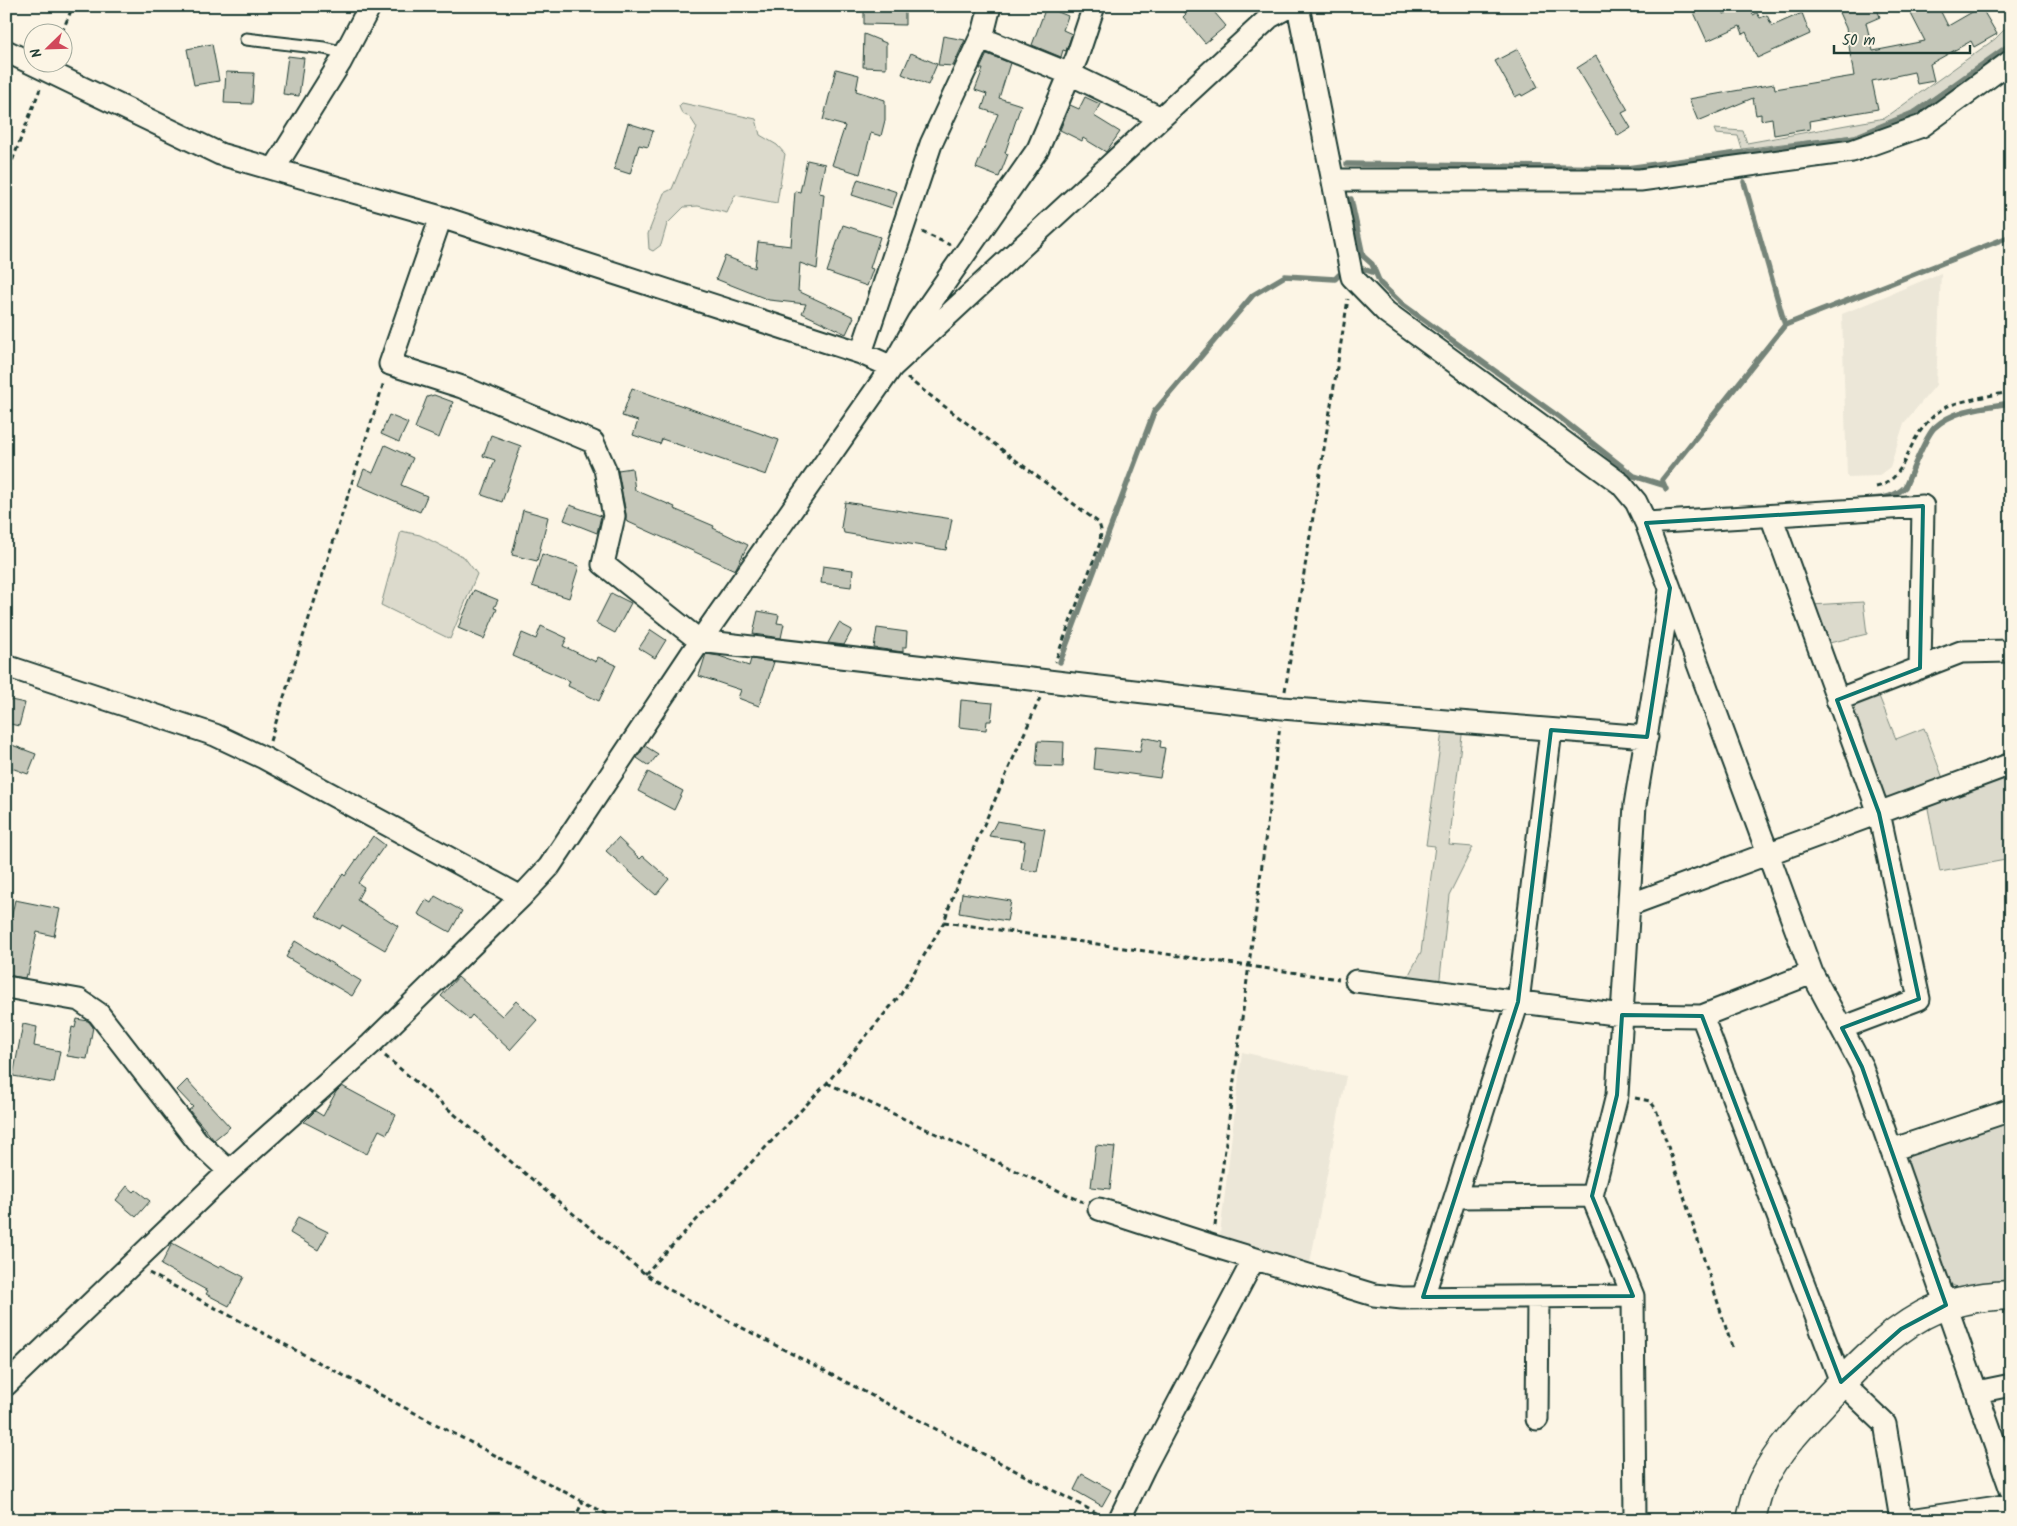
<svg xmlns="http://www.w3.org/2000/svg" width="2017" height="1526" viewBox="0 0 2017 1526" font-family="Kalam,sans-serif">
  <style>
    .built { fill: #ece7d8 }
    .green { fill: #dcdacc; stroke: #7e8c80 }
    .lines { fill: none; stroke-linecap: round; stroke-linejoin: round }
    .stream { stroke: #758479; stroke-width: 5.5 }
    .building { fill: #c5c7b9; stroke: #1f3d34 }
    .lane-casing { stroke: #1f3d34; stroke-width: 15 }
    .street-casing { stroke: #1f3d34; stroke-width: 25 }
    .secondary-casing { stroke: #1f3d34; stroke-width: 31 }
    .path { stroke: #1f3d34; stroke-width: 3; stroke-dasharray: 5 4; stroke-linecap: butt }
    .lane { stroke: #fcf5e5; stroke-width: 11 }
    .street { stroke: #fcf5e5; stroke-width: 21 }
    .secondary { stroke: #fcf5e5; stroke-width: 28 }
    .marked { fill: none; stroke: #0f766e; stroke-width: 4; stroke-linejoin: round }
  </style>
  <rect width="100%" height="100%" fill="#fcf5e5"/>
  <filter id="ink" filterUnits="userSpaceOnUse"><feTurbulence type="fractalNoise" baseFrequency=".02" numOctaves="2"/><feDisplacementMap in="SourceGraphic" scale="10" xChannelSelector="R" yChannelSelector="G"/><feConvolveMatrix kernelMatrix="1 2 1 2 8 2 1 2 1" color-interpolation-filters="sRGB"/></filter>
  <g filter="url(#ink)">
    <path class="built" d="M1941,273L1936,385L1904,423L1890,467L1878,476L1847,477L1842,314Z
      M1242,1052L1346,1076L1309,1268L1224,1242L1220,1234Z"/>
    <path class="green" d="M2011,23V44L1914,110L1854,135L1742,149L1738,136L1716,134L1714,129L1743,131L1747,143L1885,118L1995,39Z
      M682,103L756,119L760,135L777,145L785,154L777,203L735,195L727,213L698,206L684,207L667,224L661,245L653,251L649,249L648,234L664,193L672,189L697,128L690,117C683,115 681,113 679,106Z
      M401,531L420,535L464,557L477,574L450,639L381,605Z
      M1863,602L1867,634L1825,644L1811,605Z
      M1877,691L1896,739L1924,728L1944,781L1893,801L1883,798L1849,708L1854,700Z
      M1443,725L1463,727L1449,845L1473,847L1449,895L1439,987L1405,982L1421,952L1435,846L1426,845Z
      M2011,772V859L1940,872L1927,803Z
      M2011,1117V1279L1957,1287L1948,1283L1905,1162L1908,1153Z"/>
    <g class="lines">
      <path class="stream" d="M1347,164L1627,168L1856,137L1916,112L2011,44
        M1744,182L1785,325
        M1351,199L1363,256L1372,264L1380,283L1402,304L1559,417L1634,476L1663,485
        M1363,269L1375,273
        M1666,489L1662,480L1785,325L2011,236
        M1871,499C1884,498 1895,497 1905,487C1912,472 1924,439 1934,428C1954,409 1985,407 2011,403
        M1060,662L1154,412L1253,295L1285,276L1335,279L1339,275"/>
    </g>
    <path class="building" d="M864,6L905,7V25L864,24Z
      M1178,6H1209L1226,26L1205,43L1183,17L1186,14Z
      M1691,6H1721L1724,14L1742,6H1749L1753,15L1757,13L1760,18L1767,15L1772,26L1802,13L1810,34L1757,58L1746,32L1743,34L1740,26L1707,41Z
      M1836,6H1876L1880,17L1866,23L1873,51L1925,41L1907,6H1938L1948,26L1981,7L1997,34L1974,47L1971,41L1930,64L1934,81L1917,84L1914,72L1872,81L1878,109L1809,121L1810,129L1774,135L1772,118L1761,120V114L1756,115L1753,98L1698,121L1689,99L1774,84L1775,89L1854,76L1846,28Z
      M1046,7L1068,16L1063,30L1072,34L1066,51L1063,50L1061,57L1032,45Z
      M864,34L886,43V68L863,67Z
      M943,36L965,40L953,66L938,65Z
      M212,44L219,81L194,85L187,49Z
      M1518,49L1538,87L1522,96L1521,94L1515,97L1495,61Z
      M911,53L937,64L928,85L902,74Z
      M987,54L1010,63L999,98L1021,105L1005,153L1008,154L999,177L976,168L998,114L982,109L987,94L975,90L983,69H980Z
      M288,56L304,58L299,96L283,94Z
      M1596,56L1628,110L1622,113L1631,128L1618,136L1577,68Z
      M836,69L859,75L856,91L885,100V120L881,136L871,133L860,174L832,165L845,126L823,120Z
      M226,72L254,73L252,104L224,103Z
      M1085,97L1100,104L1094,116L1120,132L1106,152L1083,138L1082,141L1060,130L1070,105L1079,109Z
      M628,123L653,131L648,147L639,145L630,174L614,169Z
      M807,160L825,164L819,193L824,194L817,269L800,263L798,291L854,317L846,334L802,313L806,304L769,300L716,279L725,256L755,268L758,242L791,246L795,191L800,192Z
      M858,179L897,192L892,208L852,195Z
      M843,225L880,237L870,268L873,269L867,286L827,272Z
      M632,388L779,440L766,475L662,439L660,444L633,435L638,421L622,416Z
      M434,395L453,402L439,438L415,428L427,397Z
      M389,415L408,423L399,442L381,434Z
      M491,435L521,446L502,502L482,495L495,460L483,456Z
      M385,445L413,458L401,485L427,496L420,512L358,485L364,469L373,473Z
      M632,468L635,490L675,507L674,509L714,526L713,528L748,545L735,570L626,521V514L618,470Z
      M845,502L952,519L946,550L844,533L843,529L841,528Z
      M570,505L601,516L597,533L564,520Z
      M523,510L548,517L537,561L512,555Z
      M542,554L579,566L569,598L532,586Z
      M823,566L853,570L851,587L821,583Z
      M474,590L498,600L494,608L497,609L484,639L458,628Z
      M611,593L631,603L615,633L596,623Z
      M758,611L779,615L777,623L784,624L781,638L753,634Z
      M839,623L852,630L844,645L828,643Z
      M541,626L567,638L563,646L596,662L598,657L616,665L599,701L568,686L570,681L513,656L522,633L536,639Z
      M877,628L907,632L906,647H903V652L874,648Z
      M651,630L666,640L655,658L639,648Z
      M706,654L719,656L749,666L751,659L774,662L759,706L738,698L741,690L699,676Z
      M6,699L25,703L19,726L6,723Z
      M961,700L993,703L991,721H987L986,730L959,727Z
      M1143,737L1161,741L1160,747L1165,748L1160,778L1094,769L1096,748L1140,752Z
      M1038,741L1064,742L1063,767L1036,766Z
      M12,745L36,754L28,774L6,766V759Z
      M645,746L658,754L649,766L637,758Z
      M648,772L683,791L674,810L638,791Z
      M997,821L1045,829L1037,872L1021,869L1025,841L989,836Z
      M373,836L385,845L358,883L364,887L357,900L398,926L385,950L342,925L340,929L316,916L343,874L345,876Z
      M618,838L640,859L643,856L669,879L656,895L606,851Z
      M962,893L1011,901L1007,921L959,913Z
      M435,896L462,911L450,932L418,914L426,900L431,903Z
      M15,900L60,909L54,936L37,932L28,975L26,974L25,978L6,975V943Z
      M295,941L361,981L352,996L286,957Z
      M458,977L502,1016L516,1001L537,1020L510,1050L472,1015L469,1019L441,996Z
      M77,1019L88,1021L93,1027L87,1059L67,1056L72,1027L75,1028Z
      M23,1024L37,1027L34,1046L60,1051L54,1083L13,1076Z
      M187,1080L230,1127L214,1140L189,1110L193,1107L177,1090Z
      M342,1086L396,1115L387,1134L379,1130L367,1154L304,1122L315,1111L323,1116L336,1092Z
      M1096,1145L1115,1147L1110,1189L1091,1187Z
      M127,1186L134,1192L136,1190L150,1201L136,1217L116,1200Z
      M298,1217L328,1232L318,1250L290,1233Z
      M172,1243L219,1268L221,1265L244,1277L229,1306L206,1294L208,1291L161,1265Z
      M1082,1474L1111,1490L1102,1506L1074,1490Z"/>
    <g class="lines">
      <g class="lane-casing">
        <path id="lane" d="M246,39L324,48L345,53"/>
      </g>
      <g class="street-casing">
        <path id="street" d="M1298,6L1352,277L1386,312L1621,484L1636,502L1646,523L1812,973L1862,1067L2011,1490
          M981,38L1070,74L1161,118
          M6,51L220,154L441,217L861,353L892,367L918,321L1038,149L1077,57L1094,6
          M274,169L340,63L370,6
          M1334,180H1640L1852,151L1922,126L2011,61
          M441,217L390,364L462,387L593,442L605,469L614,516L603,564L700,641L1282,708L1647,737
          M861,353L931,144L984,30L990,6
          M1771,516L1879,813L1919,999L1842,1028
          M1646,523L1923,506L1920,668
          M6,666L215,735L264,758L521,897
          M1837,700L1961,652L2011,651
          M1629,905L2011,764
          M1356,981L1622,1015L1702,1016L1812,973
          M6,987L79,1000L98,1013L197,1141L229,1171
          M1702,1016L1841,1382L1885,1424L1901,1520
          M1891,1150L2011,1110
          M1456,1197L1592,1196
          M1099,1209L1213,1246L1374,1295L1402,1298L1633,1296
          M1423,1297L1518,1002L1551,730
          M6,1385L229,1171L371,1044L521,897L549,867L700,641L892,367L1270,17L1290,6
          M1977,1392L2011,1385
          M1537,1419L1538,1297
          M1119,1520L1144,1468L1254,1259
          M1635,1520L1633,1296L1592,1196L1617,1095L1635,805L1670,590
          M1910,1520L2011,1505"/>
      </g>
      <g class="secondary-casing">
        <path id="secondary" d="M1751,1520C1754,1506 1757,1492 1763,1480C1777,1452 1799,1428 1821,1405C1851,1372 1883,1337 1923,1315C1949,1301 1981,1296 2011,1295"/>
      </g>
      <path class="path" d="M62,32L73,6
        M6,177L40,89
        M922,232L950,245
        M907,378L1099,523L1101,530L1100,543L1055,662
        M1876,487C1902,482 1906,451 1919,433C1926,423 1934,414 1944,408C1953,402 1998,394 2011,392
        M1285,691L1348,299
        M270,741L384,382
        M944,922L1339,979
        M385,1056L645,1274L668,1289L1102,1516
        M827,1083L1083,1202
        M1635,1098L1650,1101L1656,1109L1733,1350
        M1215,1226L1280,726
        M149,1273L618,1520
        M645,1274L827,1083L901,994L944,922L955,890L1040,698
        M574,1520L583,1501"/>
      <use href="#lane" class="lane"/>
      <use href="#street" class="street"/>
      <use href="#secondary" class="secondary"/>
    </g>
  </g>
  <path class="marked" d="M1923,506L1920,668L1837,700L1879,813L1919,999L1842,1028L1862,1067L1946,1305L1901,1329L1841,1382L1702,1016L1622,1015L1617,1095L1592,1196L1633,1296L1423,1297L1518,1002L1551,730L1647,737L1670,588L1646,523Z"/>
  <rect width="2017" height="1526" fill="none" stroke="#fcf5e5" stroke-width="25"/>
  <rect x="12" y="12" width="1992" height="1501" fill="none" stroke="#1f3d34" stroke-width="2" filter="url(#ink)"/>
  <g transform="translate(48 48) rotate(247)"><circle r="24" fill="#fcf5e5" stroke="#a4ab9e"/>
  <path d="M0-4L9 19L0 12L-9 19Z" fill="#d1495b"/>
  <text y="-8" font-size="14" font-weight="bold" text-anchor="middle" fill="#1f3d34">N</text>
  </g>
  <path d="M1834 45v8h136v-8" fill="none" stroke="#1f3d34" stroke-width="2.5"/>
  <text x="1842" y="45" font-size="15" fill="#1f3d34" stroke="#fcf5e5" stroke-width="4" paint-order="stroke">50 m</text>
</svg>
